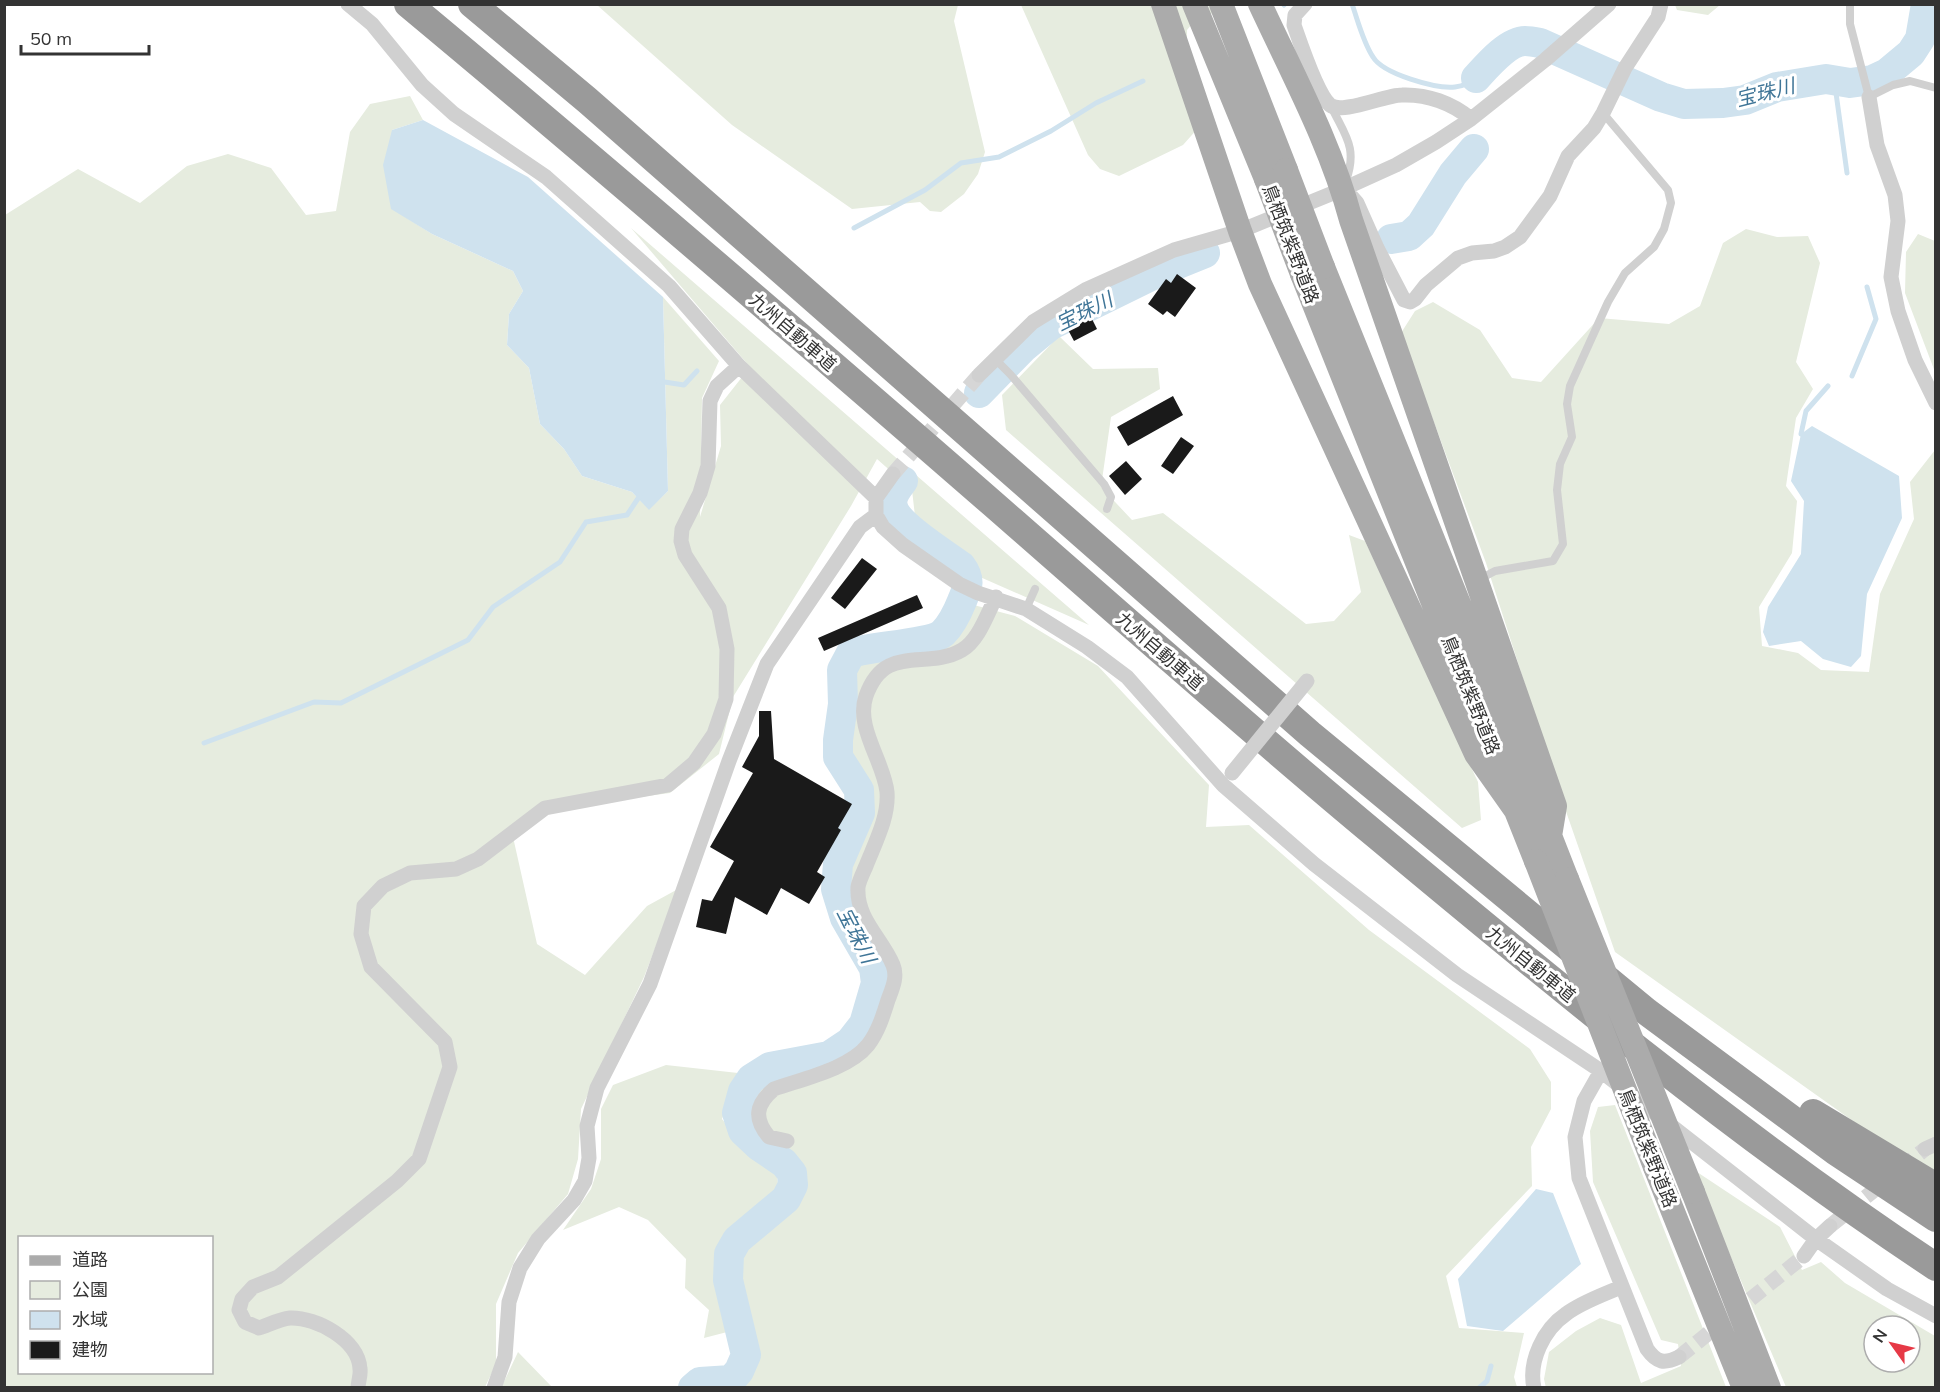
<svg xmlns="http://www.w3.org/2000/svg" width="1940" height="1392" viewBox="0 0 1940 1392" font-family="Mulish,'Noto Sans JP',sans-serif">
  <style>
    .green { fill: #e6ecdf; fill-rule: evenodd }
    .water { fill: #cfe2ee }
    .lines { fill: none; stroke-linecap: round; stroke-linejoin: round }
    .stream { stroke: #cfe2ee; stroke-width: 5 }
    .river { stroke: #cfe2ee; stroke-width: 30 }
    .building { fill: #1a1a1a }
    .street-tunnel { stroke: #d6d6d6; stroke-width: 15; stroke-dasharray: 15 8; stroke-linecap: butt }
    .lane { stroke: #d0d0d0; stroke-width: 8 }
    .street { stroke: #d0d0d0; stroke-width: 15 }
    .primary { stroke: #ababab; stroke-width: 24 }
    .highway { stroke: #9a9a9a; stroke-width: 28 }
    .street-bridge { stroke: #d0d0d0; stroke-width: 15 }
    .primary-bridge { stroke: #ababab; stroke-width: 24 }
    .labels { text-anchor: middle; dominant-baseline: central; stroke-width: 6; stroke-linejoin: round; paint-order: stroke }
    .street-label { font-size: 18px; fill: #333; stroke: #fff }
    .water-label { font-size: 20px; font-style: italic; fill: #3f7597; stroke: #fff }
  </style>
  <rect width="100%" height="100%" fill="#fff"/>
  <path class="green" d="M597,5H958L954,21L985,152L978,174L964,194L941,212L930,211L920,202L852,209L732,125Z
    M1021,5H1237L1196,19L1187,30V49L1199,127L1183,145L1119,176L1100,169L1088,155Z
    M1675,5H1720L1708,15L1677,10Z
    M410,96L423,120L392,130L391,208L432,234L513,271L523,291L509,314L507,345L529,368L540,424L564,449L582,476L632,492L649,509L668,491L663,297L719,361L702,398L700,517L721,446L720,405L750,367L631,228L1089,625L980,577L915,516L912,490L877,459L851,506L733,697L719,754L670,793L557,808L513,837L537,944L585,975L647,906L678,889L644,977L581,1109L578,1159L568,1194L518,1253L496,1304V1364L485,1387L5,1388V215L78,169L140,203L187,166L228,154L271,168L306,215L336,211L350,132L370,104ZM20,1238H212V1372H20Z
    M1746,229L1777,237L1808,236L1820,263L1796,362L1813,389L1796,418L1786,486L1797,501L1792,553L1759,607L1762,646L1798,653L1821,670L1869,672L1880,594L1914,519L1910,482L1935,450V1173L1867,1131L1615,952L1562,800L1486,563L1401,333L1415,311L1433,302L1480,330L1512,378L1541,382L1599,318L1669,324L1700,306L1723,243Z
    M1918,234L1935,241V372L1905,293L1906,252Z
    M1059,336L1093,369L1158,368L1160,389L1111,417L1101,487L1132,520L1163,513L1306,624L1334,621L1361,592L1349,535L1365,541L1478,782L1481,820L1462,828L1006,430L1002,395Z
    M970,604L1015,616L1098,666L1209,785L1206,827L1249,825L1369,930L1530,1049L1551,1082V1109L1531,1147L1532,1186L1446,1276L1459,1328L1524,1333L1514,1377L1517,1387H742H745L756,1354L737,1291L740,1246L796,1202L801,1185L792,1161L760,1138L750,1124L748,1106L758,1084L773,1071L834,1060L860,1041L881,984L879,965L845,902L847,869L869,814L864,788L845,749L855,704L852,677L866,656L942,643Z
    M666,1065L738,1073L722,1119L749,1154L777,1173L779,1195L727,1241L721,1277L731,1331L704,1338L709,1310L685,1288L686,1259L648,1220L619,1207L563,1230L591,1189L601,1159V1109L613,1085Z
    M1615,1105L1726,1387L1546,1388L1544,1379L1549,1352L1576,1331L1600,1318L1621,1325L1641,1383L1681,1366L1678,1344L1661,1340L1593,1182L1590,1131L1598,1107Z
    M1694,1170L1780,1227L1802,1270L1821,1262L1845,1283L1935,1336V1387H1786ZM1874,1326H1910V1362H1874Z
    M518,1352L552,1387L501,1388Z"/>
  <path class="water" d="M423,120L528,177L663,297L668,491L649,510L632,492L582,476L564,449L540,424L529,368L507,345L509,314L523,291L513,271L432,234L391,209L383,165L392,130Z
    M1812,426L1899,476L1902,518L1867,594L1861,656L1851,667L1823,659L1801,641L1769,646L1763,632L1768,607L1801,554L1804,501L1791,481L1801,434Z
    M1536,1189L1553,1193L1581,1264L1503,1331L1467,1326L1458,1279Z"/>
  <g class="lines">
    <path class="stream" d="M1352,4C1358,21 1363,42 1373,57C1383,74 1436,89 1455,87C1464,86 1469,83 1476,78
      M1284,5L1285,4
      M1847,173L1836,93L1850,83
      M854,228L925,190L961,163L999,157L1051,131L1096,103L1143,81
      M1852,376L1876,319L1867,287
      M658,381L684,385L697,371
      M1801,434L1806,411L1828,386
      M204,743L314,702L341,703L468,640L493,607L560,562L586,522L627,515L641,494
      M1479,1388L1487,1381L1491,1366"/>
    <path class="river" d="M1476,78C1487,66 1508,41 1525,41C1530,41 1535,42 1540,43L1661,97L1684,104L1723,103L1745,100L1777,87L1826,79L1850,83L1872,80L1887,73L1911,53L1920,39L1926,4
      M1391,239L1409,236L1421,225L1453,174L1474,149
      M979,393L1023,348L1051,325L1163,270L1205,253
      M693,1388L700,1382L731,1380L739,1371L746,1355L728,1280L729,1254L737,1240L786,1199L793,1185L792,1173L784,1163L759,1146L743,1131L737,1113L743,1091L751,1079L770,1067L829,1056L850,1042L864,1024L876,983L874,968L845,918L836,889L838,864L860,813L859,790L838,757V740L843,704L842,670L851,653C872,646 931,644 943,633C951,625 958,611 962,601C968,587 971,579 961,566C944,553 898,526 893,507C890,497 897,489 903,481"/>
  </g>
  <path class="building" d="M1177,274L1196,288L1175,317L1167,311L1163,315L1148,304L1166,279L1171,283Z
    M1089,313L1097,329L1074,341L1066,326Z
    M1173,396L1183,415L1128,446L1117,427Z
    M1181,437L1194,446L1173,474L1161,466Z
    M1126,461L1142,479L1125,495L1109,476Z
    M862,558L877,569L845,609L831,598Z
    M917,595L923,608L824,651L818,638Z
    M759,711H771L774,759L852,804L838,828L841,830L817,872L825,877L809,904L781,888L767,915L735,897L726,934L696,927L702,899L712,901L734,861L710,847L753,773L742,767L759,736Z"/>
  <g class="lines">
    <path class="street-tunnel" d="M893,474L979,375
      M1830,1226L1925,1149
      M1679,1357L1804,1256"/>
    <path class="lane" d="M1850,4V24L1869,97L1893,85L1910,81L1936,88
      M1331,106C1345,136 1358,147 1346,181
      M995,359L1010,374L1104,484L1111,497L1107,509
      M1480,579L1495,571L1553,561L1563,544L1557,490L1560,464L1572,437L1567,404L1570,386L1608,302L1625,273L1654,247L1664,229L1671,203L1668,190L1603,113
      M1026,609L1035,589"/>
    <path class="street" d="M348,4L372,24L422,85L454,114L546,177L669,286L739,366L876,498
      M1305,4L1295,15L1294,25C1300,42 1317,94 1330,105C1343,115 1384,95 1402,95C1427,94 1452,103 1471,119
      M1869,97L1877,145L1895,195L1898,221L1891,277L1898,311L1915,360L1936,403
      M1350,195L1357,203L1377,248L1404,300L1410,302L1415,299L1426,285L1458,258L1472,253L1494,251L1505,247L1520,237L1550,196L1568,156L1594,128L1603,113L1625,68L1658,17L1661,4
      M979,375L1033,322L1087,289L1174,250L1240,231L1343,189L1396,165L1436,142L1471,119L1545,60L1609,4
      M893,474L876,498V515L883,527L903,545L959,584L978,593L1026,609L1087,647L1127,677L1223,785L1314,864L1457,975L1601,1071L1816,1239L1887,1289L1936,1316
      M1601,1071L1584,1101L1575,1137L1579,1178L1647,1349C1657,1363 1664,1364 1679,1357
      M787,1141L769,1137C754,1119 755,1105 774,1089C802,1079 849,1069 868,1045C878,1032 883,1016 888,1000C892,989 898,977 893,965C882,938 856,919 858,887C859,881 863,873 866,866C875,843 889,817 887,792C884,762 855,727 866,696C885,642 926,671 962,650C979,640 987,614 996,597
      M1925,1149L1936,1144
      M1804,1256L1816,1239L1830,1226
      M358,1388C358,1382 361,1375 360,1369C359,1340 316,1317 290,1318C280,1319 268,1325 259,1328L245,1322L239,1310L242,1299L253,1287L278,1277L397,1181L419,1159L450,1067L445,1042L371,967L361,934L364,906L383,886L410,873L456,869L478,859L545,808L668,785L694,763L714,734L726,699L727,649L719,608L685,555L681,541L682,529L700,493L708,466L710,401L717,386L739,366
      M494,1388L505,1357L509,1302L520,1268L538,1239L574,1200L585,1181L589,1158L587,1126L597,1088L650,984L729,761L767,664L860,527L876,515
      M1534,1388C1528,1361 1544,1329 1566,1314C1582,1302 1603,1295 1621,1287"/>
    <path class="primary" d="M1163,4L1240,231L1260,284L1476,754L1517,812
      M1194,4L1266,179
      M1221,4L1286,170
      M1260,4C1293,75 1331,145 1351,220L1555,806L1550,836
      M1323,267L1468,626L1567,879
      M1302,274L1536,861
      M1655,1167L1744,1388
      M1693,1192L1769,1388"/>
    <path class="highway" d="M408,4C605,168 799,335 992,503C1119,614 1246,727 1376,835C1557,986 1739,1137 1936,1267
      M472,4L587,100L1310,734L1647,1012L1835,1151L1936,1218
      M1813,1113L1936,1187"/>
    <path class="street-bridge" d="M1232,773L1307,681"/>
    <path class="primary-bridge" d="M1286,170L1323,267
      M1266,179L1302,274
      M1536,861L1655,1167
      M1567,879L1693,1192"/>
  </g>
  <g class="labels">
    <g class="street-label">
      <text transform="translate(1291 244) rotate(69)">鳥栖筑紫野道路</text>
      <text transform="translate(793 332) rotate(41)">九州自動車道</text>
      <text transform="translate(1160 651) rotate(41)">九州自動車道</text>
      <text transform="translate(1471 695) rotate(68)">鳥栖筑紫野道路</text>
      <text transform="translate(1531 964) rotate(39)">九州自動車道</text>
      <text transform="translate(1648 1148) rotate(68)">鳥栖筑紫野道路</text>
    </g>
    <g class="water-label">
      <text transform="translate(1765 92) rotate(-14)">宝珠川</text>
      <text transform="translate(1084 311) rotate(-26)">宝珠川</text>
      <text transform="translate(857 935) rotate(63)">宝珠川</text>
    </g>
  </g>
  <rect width="1940" height="1392" fill="none" stroke="#333333" stroke-width="12"/>
  <rect x="18" y="1236" width="195" height="138" fill="#ffffff" stroke="#adadad" stroke-width="1.5"/>
  <rect x="30" y="1256" width="30" height="9" fill="#ababab" stroke="#adadad" stroke-width="1.5"/>
  <text x="72" y="1266" font-size="18" fill="#333333">道路</text>
  <rect x="30" y="1281" width="30" height="18" fill="#e6ecdf" stroke="#adadad" stroke-width="1.5"/>
  <text x="72" y="1296" font-size="18" fill="#333333">公園</text>
  <rect x="30" y="1311" width="30" height="18" fill="#cfe2ee" stroke="#adadad" stroke-width="1.5"/>
  <text x="72" y="1326" font-size="18" fill="#333333">水域</text>
  <rect x="30" y="1341" width="30" height="18" fill="#1a1a1a" stroke="#adadad" stroke-width="1.5"/>
  <text x="72" y="1356" font-size="18" fill="#333333">建物</text>
  <g transform="translate(1892 1344) rotate(304)"><circle r="28" fill="#ffffff" stroke="#adadad" stroke-width="1.5"/>
  <path d="M0-4.5L10 22L0 15L-10 22Z" fill="#e63946"/>
  <text y="-9" font-size="16" font-weight="bold" text-anchor="middle" fill="#333333">N</text>
  </g>
  <path d="M21 45v9h128v-9" fill="none" stroke="#333333" stroke-width="3"/>
  <text x="30" y="45" font-size="18" fill="#333333" stroke="#ffffff" stroke-width="4.5" paint-order="stroke">50 m</text>
</svg>
